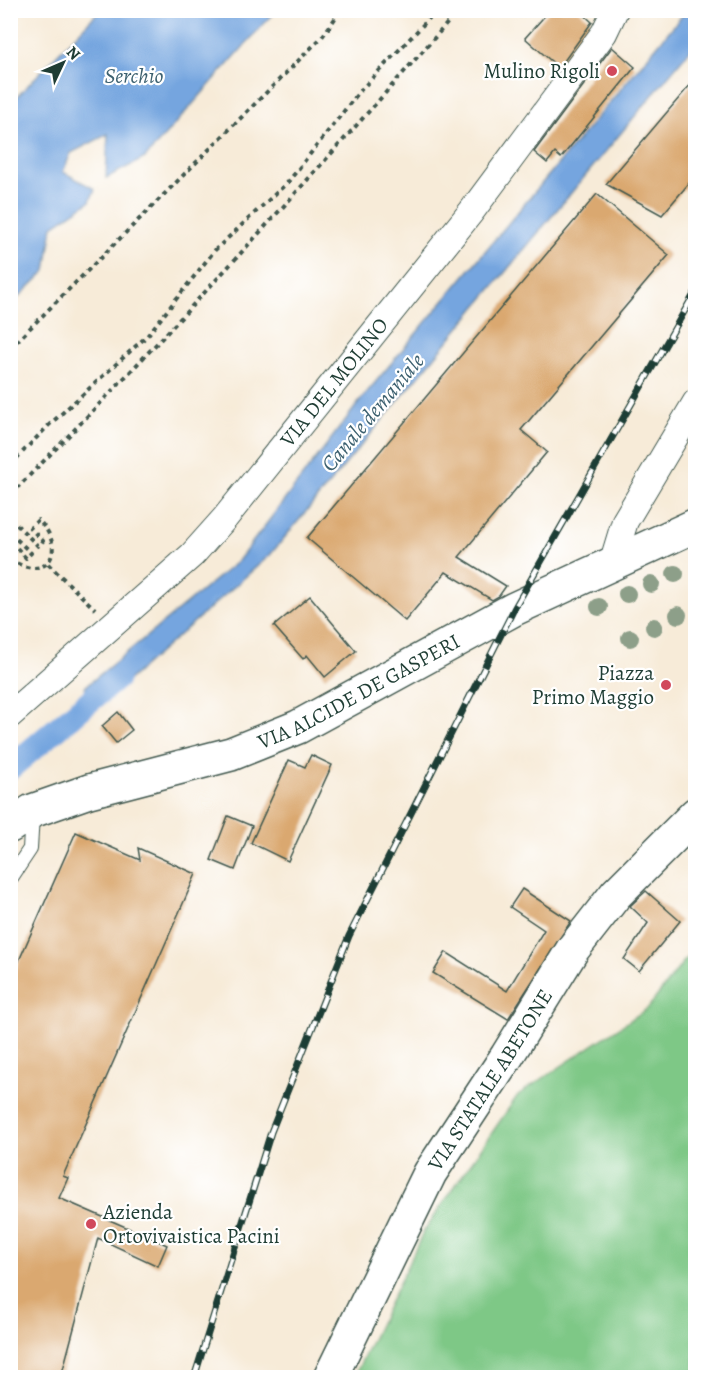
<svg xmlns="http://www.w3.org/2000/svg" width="706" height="1388" font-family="Alegreya,serif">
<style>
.green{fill:#7ec886;stroke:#4e825d;stroke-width:1.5}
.water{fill:#75a5df;stroke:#4a718a;stroke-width:1.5}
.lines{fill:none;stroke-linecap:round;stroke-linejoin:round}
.canal{stroke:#75a5df;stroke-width:24}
.building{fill:#daa870}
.lane-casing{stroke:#3f574d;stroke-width:16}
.street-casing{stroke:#3f574d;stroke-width:28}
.secondary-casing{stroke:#3f574d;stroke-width:36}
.path{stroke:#3f574d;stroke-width:4;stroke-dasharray:4.5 4.5;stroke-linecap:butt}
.lane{stroke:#fff;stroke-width:14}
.street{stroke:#fff;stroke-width:26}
.secondary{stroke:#fff;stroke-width:33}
.rail-casing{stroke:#1f3d34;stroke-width:7}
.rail{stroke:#fff;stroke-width:4.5;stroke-dasharray:14;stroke-linecap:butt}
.tree{fill:#8d9f89}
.poi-dot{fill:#d1495b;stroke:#fff;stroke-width:2}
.labels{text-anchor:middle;stroke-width:4.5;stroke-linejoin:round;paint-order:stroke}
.poi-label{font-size:21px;fill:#1f3d34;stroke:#fff;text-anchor:end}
.street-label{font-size:21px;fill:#1f3d34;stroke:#fff}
.water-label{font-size:22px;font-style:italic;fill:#3d6170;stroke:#fff}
</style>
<rect width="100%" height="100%" fill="#fff"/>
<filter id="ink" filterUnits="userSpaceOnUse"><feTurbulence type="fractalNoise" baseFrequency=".0167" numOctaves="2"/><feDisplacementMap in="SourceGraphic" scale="12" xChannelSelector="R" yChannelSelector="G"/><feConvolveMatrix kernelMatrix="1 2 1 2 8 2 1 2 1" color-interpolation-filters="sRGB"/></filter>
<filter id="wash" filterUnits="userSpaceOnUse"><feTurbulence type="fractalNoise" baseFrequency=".008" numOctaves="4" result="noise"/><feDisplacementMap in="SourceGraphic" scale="24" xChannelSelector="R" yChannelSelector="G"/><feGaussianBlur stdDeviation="1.35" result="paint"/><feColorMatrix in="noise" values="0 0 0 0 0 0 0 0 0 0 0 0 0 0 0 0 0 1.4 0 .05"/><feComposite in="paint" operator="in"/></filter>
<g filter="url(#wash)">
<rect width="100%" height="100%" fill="#f7ebd8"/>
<path class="green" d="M 695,947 L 695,1377 L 354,1377 L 424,1231 L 518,1095 L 648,1008 Z"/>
<path class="water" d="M 99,11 L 275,11 L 145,158 L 106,178 L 108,134 L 71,153 L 63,172 L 95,189 L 90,201 L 53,226 L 46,271 L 11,304 L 11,103 Z
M 686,11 L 695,11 L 695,44 L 270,555 L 99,706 L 85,687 L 238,561 L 363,397 Z"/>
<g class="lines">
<path class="canal" d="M 10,768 L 117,678"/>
</g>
<g id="blocks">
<path class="building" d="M 550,10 L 579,10 L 592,22 L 559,68 L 525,38 Z
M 612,47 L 635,67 L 561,158 L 555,153 L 547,163 L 534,152 Z
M 696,78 L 696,175 L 662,215 L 606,184 Z
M 597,194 L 669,255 L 521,430 L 547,452 L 459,557 L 506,586 L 499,596 L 492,600 L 446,572 L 405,621 L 307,538 Z
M 310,596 L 356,651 L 325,677 L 307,655 L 303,659 L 274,626 Z
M 118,712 L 132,730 L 116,743 L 102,726 Z
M 311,755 L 332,765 L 288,861 L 251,843 L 289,760 L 305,767 Z
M 228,816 L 252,826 L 235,870 L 211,860 Z
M 76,832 L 140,860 L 138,848 L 196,874 L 63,1176 L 68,1178 L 59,1198 L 167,1245 L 158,1266 L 98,1238 L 61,1377 L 10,1377 L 10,981 Z
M 522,889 L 571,921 L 508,1019 L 433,973 L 446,952 L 507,991 L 544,930 L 510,907 Z
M 646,891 L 680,921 L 639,971 L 624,959 L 648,923 L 630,906 Z"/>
</g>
</g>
<g filter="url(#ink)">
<use href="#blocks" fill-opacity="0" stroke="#3f574d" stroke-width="1.5"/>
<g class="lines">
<defs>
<path id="lane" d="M 10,879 L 30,849 L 32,815"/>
<g id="street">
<path d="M 612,564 L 625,521 L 696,402"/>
<path id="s1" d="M 10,715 L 192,555 L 225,518 L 471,212 L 604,33 L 615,10"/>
</g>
<g id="secondary">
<path id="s2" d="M 10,826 L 32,811 L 89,791 L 231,754 L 298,727 L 514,609 L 696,525"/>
<path id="s3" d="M 330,1378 L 430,1173 L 507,1056 L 573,949 L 616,894 L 696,814"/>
</g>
</defs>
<use href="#lane" class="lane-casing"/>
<use href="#street" class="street-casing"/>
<use href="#secondary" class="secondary-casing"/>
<path class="path" d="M 10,348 L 322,37 L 341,10
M 10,465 L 49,425 L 147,336 L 215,250 L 288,182 L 359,92 L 437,10
M 10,495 C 166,339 313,175 459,10
M 10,518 L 38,546 L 43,541 L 30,528 L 38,520 C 69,549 47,585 10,559
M 10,533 L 31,553 L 26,558 L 14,545 L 10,548
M 48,564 L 95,609"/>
<use href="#lane" class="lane"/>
<use href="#street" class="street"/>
<use href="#secondary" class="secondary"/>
<defs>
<path id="rail" d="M 194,1378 L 271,1132 L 349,936 L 514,609 L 696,291"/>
</defs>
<use href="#rail" class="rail-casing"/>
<use href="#rail" class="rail"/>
</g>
<g class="tree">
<circle cx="675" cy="574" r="9"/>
<circle cx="651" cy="584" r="9"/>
<circle cx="627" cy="594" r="9"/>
<circle cx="599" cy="607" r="9"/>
<circle cx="678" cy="615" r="9"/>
<circle cx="654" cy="627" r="9"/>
<circle cx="630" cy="638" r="9"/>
</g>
</g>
<g class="poi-dot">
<circle cx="612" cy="71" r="6"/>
<circle cx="666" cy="685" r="6"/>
<circle cx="91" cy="1224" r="6"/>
</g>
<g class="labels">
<g class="poi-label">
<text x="600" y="78">Mulino Rigoli</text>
<text x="654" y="680">Piazza<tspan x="654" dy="24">Primo Maggio</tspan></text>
<text x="103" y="1219" text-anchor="start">Azienda<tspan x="103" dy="24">Ortovivaistica Pacini</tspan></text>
</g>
<g class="street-label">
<text dy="7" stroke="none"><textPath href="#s1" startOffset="466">VIA DEL MOLINO</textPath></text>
<text dy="7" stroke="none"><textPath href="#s2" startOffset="376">VIA ALCIDE DE GASPERI</textPath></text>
<text dy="7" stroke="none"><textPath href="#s3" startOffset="339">VIA STATALE ABETONE</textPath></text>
</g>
<g class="water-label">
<text x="134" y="83">Serchio</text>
<text transform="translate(372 412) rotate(-50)" y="8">Canale demaniale</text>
</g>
</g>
<rect width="706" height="1388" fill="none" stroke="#fff" stroke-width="36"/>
<g transform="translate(63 63) rotate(46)" stroke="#ffffff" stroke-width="4.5" paint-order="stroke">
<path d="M0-4.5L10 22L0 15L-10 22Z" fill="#1f3d34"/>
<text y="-9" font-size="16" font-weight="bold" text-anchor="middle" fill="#1f3d34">N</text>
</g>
</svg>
